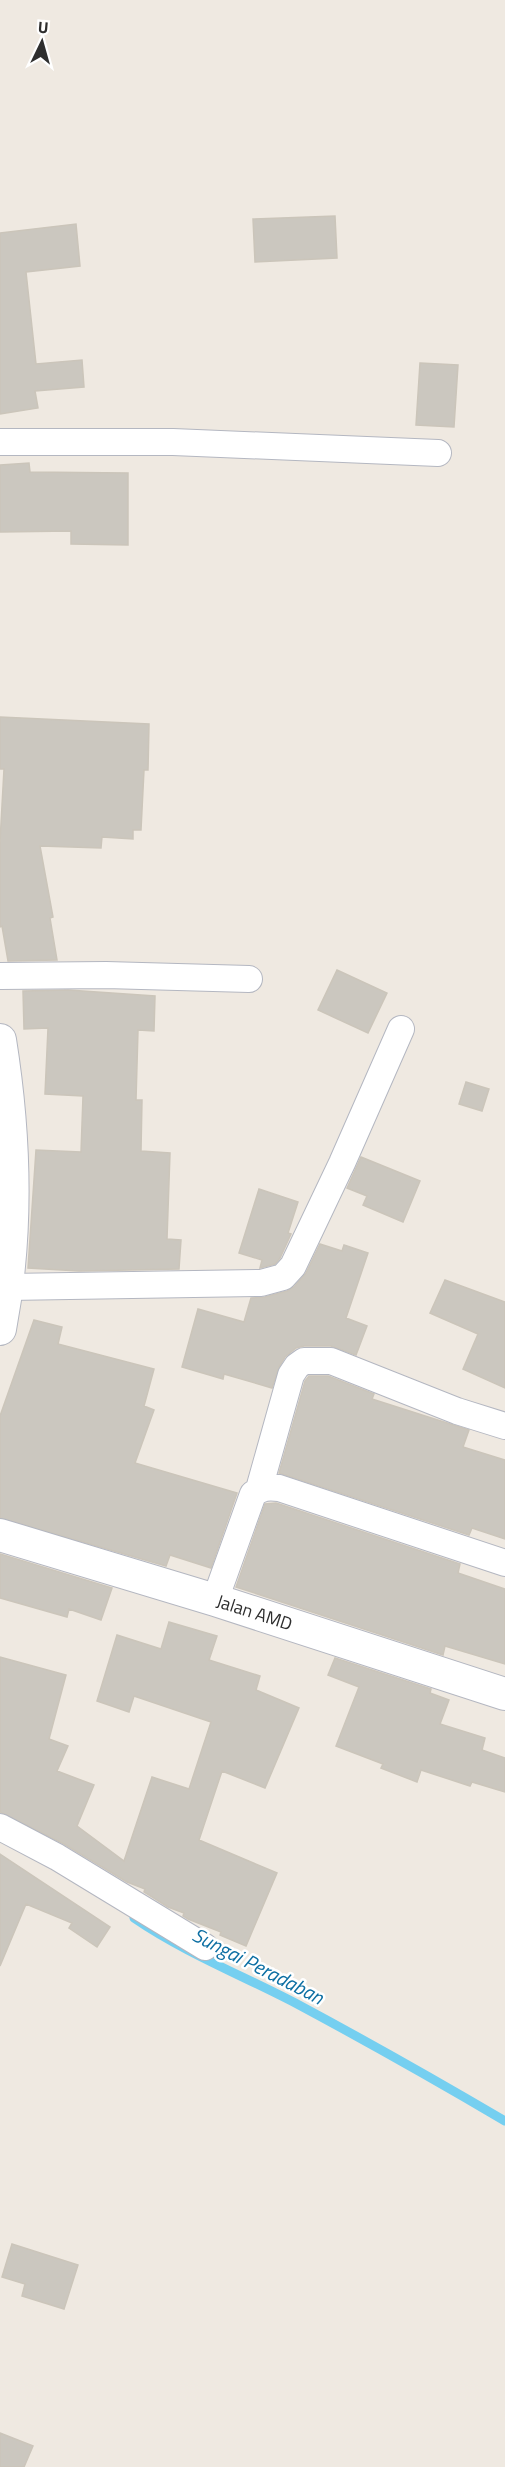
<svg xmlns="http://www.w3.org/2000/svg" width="505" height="2467" font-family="'Titillium Web',sans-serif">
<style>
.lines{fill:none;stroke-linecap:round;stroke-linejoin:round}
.stream{stroke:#75cff0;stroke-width:9}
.building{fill:#cbc7bf;stroke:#cbc5ba;stroke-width:1.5}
.minor-casing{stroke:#b4b7c1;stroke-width:28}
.tertiary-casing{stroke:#b4b7c1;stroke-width:34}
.minor{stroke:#fff;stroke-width:26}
.tertiary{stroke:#fff;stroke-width:32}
.labels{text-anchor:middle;stroke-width:5;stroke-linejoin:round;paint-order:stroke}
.street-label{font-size:18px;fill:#2e2e2e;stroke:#fff}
.water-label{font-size:20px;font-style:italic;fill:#0d6fa3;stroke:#fff}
</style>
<rect width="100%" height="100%" fill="#efe9e1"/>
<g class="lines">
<path class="stream" d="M 134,1918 C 185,1953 244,1976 299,2005 C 368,2042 437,2081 505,2121"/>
</g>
<path class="building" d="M 335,216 L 337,258 L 255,262 L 253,219 Z
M 76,224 L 80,266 L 26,272 L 36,364 L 82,360 L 84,387 L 35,391 L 38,408 L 0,414 L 0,233 Z
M 420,363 L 458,365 L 454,427 L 416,425 Z
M 29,463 L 30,472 L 128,473 L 128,545 L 71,544 L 71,531 L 0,532 L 0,465 Z
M 0,717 L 149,724 L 148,770 L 144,770 L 141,830 L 133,830 L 133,839 L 102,837 L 101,848 L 40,846 L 53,917 L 50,918 L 57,960 L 8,961 L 2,926 L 0,927 L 0,842 L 4,769 L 0,769 Z
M 337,970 L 387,993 L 368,1033 L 318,1010 Z
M 68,990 L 155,996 L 154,1031 L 138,1030 L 136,1100 L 142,1100 L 141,1151 L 170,1153 L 167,1239 L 181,1240 L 179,1269 L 79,1271 L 28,1268 L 36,1150 L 81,1152 L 83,1096 L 45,1094 L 48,1028 L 24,1029 L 23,991 Z
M 466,1082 L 489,1089 L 482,1111 L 459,1104 Z
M 361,1157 L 420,1181 L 403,1222 L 363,1205 L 367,1196 L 347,1188 Z
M 259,1189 L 298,1202 L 288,1233 L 291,1234 L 280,1258 L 275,1264 L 260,1268 L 262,1260 L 239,1253 Z
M 320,1244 L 342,1251 L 344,1245 L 368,1253 L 346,1318 L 367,1326 L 356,1355 L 331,1346 L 304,1346 L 296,1348 L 285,1357 L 279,1367 L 272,1388 L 224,1374 L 223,1379 L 182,1367 L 198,1309 L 244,1322 L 251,1298 L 265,1297 L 287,1291 L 294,1287 L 306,1273 Z
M 445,1280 L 505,1302 L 505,1388 L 463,1369 L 478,1334 L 430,1313 Z
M 34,1320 L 62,1327 L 58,1344 L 154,1369 L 144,1406 L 154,1410 L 135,1463 L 237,1493 L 211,1568 L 170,1555 L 166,1566 L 0,1518 L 0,1416 Z
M 328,1376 L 374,1394 L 372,1399 L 469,1430 L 463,1447 L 505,1460 L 505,1539 L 472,1528 L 469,1535 L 279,1473 L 305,1381 L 309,1376 Z
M 276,1503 L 460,1564 L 458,1573 L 505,1589 L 505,1664 L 445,1646 L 443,1655 L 236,1587 L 265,1504 Z
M 0,1554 L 112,1588 L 101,1620 L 69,1609 L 67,1617 L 0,1598 Z
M 169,1622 L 217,1636 L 209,1660 L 260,1676 L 256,1690 L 299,1708 L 265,1788 L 222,1771 L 199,1840 L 277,1873 L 246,1946 L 220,1935 L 221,1932 L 188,1919 L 183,1916 L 184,1913 L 168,1907 L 144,1892 L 145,1889 L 127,1882 L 64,1844 L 0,1812 L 0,1657 L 66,1675 L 49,1739 L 68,1746 L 57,1771 L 94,1785 L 77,1826 L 124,1861 L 152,1777 L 189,1789 L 211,1722 L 134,1696 L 129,1712 L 97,1701 L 117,1635 L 161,1649 Z
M 335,1658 L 431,1689 L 430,1693 L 449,1700 L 440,1724 L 485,1738 L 482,1750 L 505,1758 L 505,1792 L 472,1782 L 470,1786 L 421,1770 L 417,1782 L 381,1768 L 383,1764 L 336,1746 L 359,1687 L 328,1675 Z
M 0,1854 L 110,1927 L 97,1947 L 69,1928 L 72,1923 L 26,1904 L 0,1966 Z
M 12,2244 L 78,2265 L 64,2309 L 22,2296 L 25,2284 L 2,2277 Z
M 0,2433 L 33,2446 L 24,2467 L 0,2467 Z"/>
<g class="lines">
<defs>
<path id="minor" d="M 0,442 L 173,442 L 438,453
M 0,976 L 106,975 L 249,979
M 8,1287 L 261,1283 L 283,1277 L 293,1266 L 342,1163 L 401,1029
M 259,1489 L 291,1375 L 297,1366 L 304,1361 L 331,1361 L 457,1411 L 505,1426
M 215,1600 L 253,1494 C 262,1487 268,1487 279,1488 L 505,1563
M 0,1827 L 57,1857 L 205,1947"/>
<g id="tertiary">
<path d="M 0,1040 C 15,1134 18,1235 0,1329"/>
<path id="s1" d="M 0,1535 L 215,1600 L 505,1694"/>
</g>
</defs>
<use href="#minor" class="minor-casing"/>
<use href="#tertiary" class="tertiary-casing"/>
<use href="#minor" class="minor"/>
<use href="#tertiary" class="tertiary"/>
</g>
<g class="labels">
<g class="street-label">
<text dy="6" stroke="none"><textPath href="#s1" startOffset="266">Jalan AMD</textPath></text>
</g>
<g class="water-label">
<text transform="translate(258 1966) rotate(27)" y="7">Sungai Peradaban</text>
</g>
</g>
<g transform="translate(42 42) rotate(5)" stroke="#ffffff" stroke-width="4.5" paint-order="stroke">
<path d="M0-4.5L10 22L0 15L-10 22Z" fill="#2e2e2e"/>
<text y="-9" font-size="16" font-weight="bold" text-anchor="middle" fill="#2e2e2e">U</text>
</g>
</svg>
